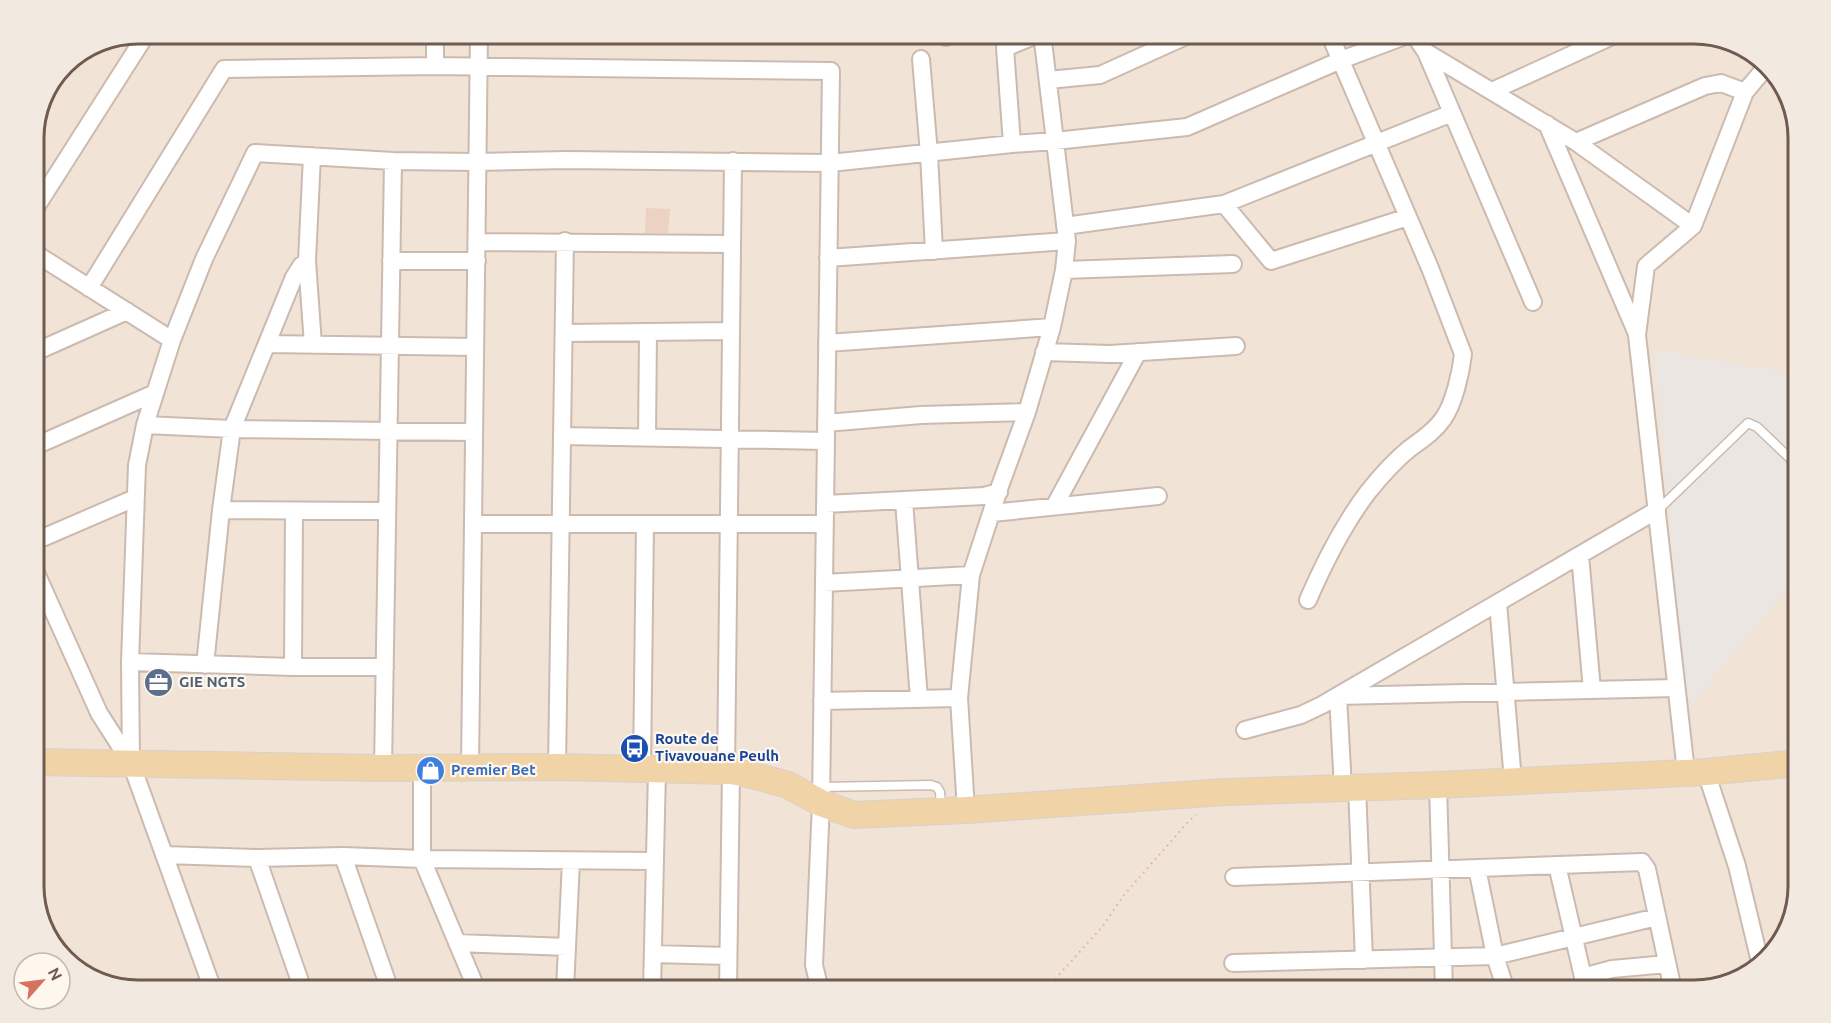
<svg xmlns="http://www.w3.org/2000/svg" width="1831" height="1023" font-family="Ubuntu,sans-serif">
<style>
.residential{fill:#f1e4d7}
.industrial{fill:#ebe6e1}
.building{fill:#ecd2c3}
.lines{fill:none;stroke-linecap:round;stroke-linejoin:round}
.lane-casing{stroke:#cbbaaf;stroke-width:11}
.street-casing{stroke:#cbbaaf;stroke-width:20}
.primary-casing{stroke:#d7d1ce;stroke-width:28}
.path{stroke:#d1b5a6;stroke-width:2;stroke-dasharray:1.5 4.5;stroke-linecap:butt}
.lane{stroke:#fff;stroke-width:8}
.street{stroke:#fff;stroke-width:16}
.primary{stroke:#f1d3a8;stroke-width:26}
.labels{text-anchor:middle;stroke-width:4.5;stroke-linejoin:round;paint-order:stroke}
.service-label{font-size:15px;font-weight:bold;fill:#4e5e75;stroke:#fdf7ee;text-anchor:start}
.transit-label{font-size:15px;font-weight:bold;fill:#164399;stroke:#fdf7ee;text-anchor:start}
.shop-label{font-size:15px;font-weight:bold;fill:#366cbe;stroke:#fdf7ee;text-anchor:start}
.rim{fill:none;stroke:#715a4f;stroke-width:3}
</style>
<rect width="100%" height="100%" fill="#faf2e8"/>
<path class="residential" d="M 137,33 L 1694,33 L 1746,47 L 1784,85 L 1798,131 L 1798,886 L 1784,938 L 1746,976 L 1694,990 L 137,990 L 85,976 L 47,938 L 33,892 L 33,131 L 64,63 L 98,41 Z"/>
<path class="industrial" d="M 1654,349 L 1798,375 L 1798,575 L 1687,711 Z"/>
<path class="building" d="M 646,208 L 670,209 L 668,233 L 645,233 Z"/>
<g class="lines">
<defs>
<path id="lane" d="M 1658,510 L 1748,423 L 1757,427 L 1798,466
M 821,787 L 931,785 L 937,787 L 940,792 L 941,808"/>
<path id="street" d="M 435,33 L 435,66
M 1413,33 L 1426,52 L 1576,142 L 1693,226
M 946,37 L 947,33
M 1426,52 L 1533,302
M 921,59 L 929,154 L 934,251
M 1048,80 L 1100,75 L 1193,33
M 1492,91 L 1619,33
M 1547,124 L 1637,334
M 1576,142 L 1705,86 L 1721,83 L 1745,92
M 1012,144 L 1005,48 L 1041,33
M 312,156 L 307,261 L 313,345
M 1224,204 L 1271,261 L 1408,217
M 33,212 L 147,33
M 1065,226 L 1224,204 L 1452,113
M 477,242 L 731,244
M 33,252 L 172,340
M 828,258 L 1067,241
M 391,261 L 477,261
M 1064,270 L 1233,264
M 89,288 L 224,69 L 435,66 L 831,71 L 821,803 L 814,965 L 820,990
M 564,333 L 731,331
M 827,343 L 1052,327
M 268,344 L 475,347
M 1044,352 L 1110,354 L 1236,346
M 33,353 L 127,311
M 826,423 L 921,415 L 1027,412
M 145,425 L 232,429 L 474,432
M 562,436 L 826,441
M 647,437 L 648,333
M 33,447 L 155,393
M 904,501 L 919,699
M 825,504 L 984,496 L 999,492
M 1055,505 L 1138,352
M 221,510 L 386,511
M 992,513 L 1158,496
M 473,524 L 825,524
M 33,542 L 135,498
M 1580,555 L 1592,690
M 33,566 L 99,713 L 131,763 L 213,990
M 824,583 L 971,575
M 1308,600 C 1324,563 1343,525 1368,492 C 1380,477 1393,462 1409,449 C 1421,440 1434,432 1443,419 C 1454,404 1461,372 1463,354 L 1430,268 L 1329,33
M 1498,603 L 1513,781
M 130,662 L 293,667 L 385,667
M 205,665 L 221,510 L 232,429 L 294,277 L 301,266 L 307,261
M 293,667 L 294,511
M 1338,696 L 1343,788
M 1339,696 L 1676,688
M 822,701 L 959,698
M 1245,730 L 1301,715 L 1322,705 L 1657,510
M 131,763 L 130,662 L 137,465 L 145,425 L 172,340 L 204,259 L 255,153 L 393,161 L 478,162 L 566,160 L 830,163 L 1012,144 L 1055,141 L 1187,127 L 1341,60 L 1413,33
M 470,767 L 479,33
M 557,767 L 565,241
M 383,768 L 393,161
M 422,768 L 422,859 L 477,990
M 642,769 L 645,524
M 726,771 L 733,161
M 1686,772 L 1637,335 L 1646,266 L 1693,226 L 1745,92 L 1766,67
M 1706,772 L 1737,866 L 1760,962
M 1438,785 L 1444,990
M 1357,787 L 1364,960
M 966,810 L 959,698 L 971,575 L 1000,486 L 1027,412 L 1052,327 L 1064,270 L 1067,241 L 1042,33
M 164,855 L 257,858 L 343,856 L 422,859 L 655,861
M 343,856 L 390,990
M 257,858 L 303,990
M 1557,865 L 1586,990
M 1477,868 L 1495,956 L 1506,990
M 1234,877 L 1642,862 L 1647,869 L 1673,990
M 457,943 L 567,947
M 653,954 L 728,956
M 1233,963 L 1495,956 L 1657,917
M 1583,977 L 1612,969 L 1667,964
M 565,990 L 571,861
M 652,990 L 657,770
M 728,990 L 731,771"/>
<path id="primary" d="M 33,762 L 383,768 L 557,767 L 731,771 L 752,775 L 788,785 L 821,803 L 854,815 L 966,810 L 1225,792 L 1438,785 L 1706,772 L 1798,763"/>
</defs>
<use href="#lane" class="lane-casing"/>
<use href="#street" class="street-casing"/>
<use href="#primary" class="primary-casing"/>
<path class="path" d="M 1050,990 L 1057,977 L 1103,926 L 1124,895 L 1188,822 L 1196,815"/>
<use href="#lane" class="lane"/>
<use href="#street" class="street"/>
<use href="#primary" class="primary"/>
</g>
<defs>
<symbol id="office-disc" viewBox="-11 -11 22 22"><circle r="9.5" fill="#5c6f8a" stroke="#fdf7ee"/><path d="M-6-3h4V-5.5h4V-3h4V5H-6ZM-1-4.5V-3h2v-1.5ZM-6 0V1H6V0Z" fill="#fff"/></symbol>
<symbol id="bus-disc" viewBox="-11 -11 22 22"><circle r="9.5" fill="#1a4fb4" stroke="#fdf7ee"/><path d="M-5-6H5V4H4V6H2V4H-2V6H-4V4H-5ZM-3.5-4V0h7V-4ZM-3.5 1.2v1.5H-2V1.2ZM2 1.2v1.5H3.5V1.2Z" fill="#fff"/></symbol>
<symbol id="shop-disc" viewBox="-11 -11 22 22"><circle r="9.5" fill="#3f7fe0" stroke="#fdf7ee"/><path d="M-5-2.5h2.3a2.7 3.5 0 0 1 5.4 0H5L5.5 6h-11ZM-1.5-2.5h3a1.5 2.3 0 0 0-3 0Z" fill="#fff"/></symbol>
</defs>
<g fill-rule="evenodd">
<use href="#office-disc" x="142" y="666" width="33" height="33"/>
<use href="#bus-disc" x="618" y="732" width="33" height="33"/>
<use href="#shop-disc" x="414" y="754" width="33" height="33"/>
</g>
<g class="labels">
<g class="service-label">
<text x="179" y="687">GIE NGTS</text>
</g>
<g class="transit-label">
<text x="655" y="744">Route de<tspan x="655" dy="17">Tivavouane Peulh</tspan></text>
</g>
<g class="shop-label">
<text x="451" y="775">Premier Bet</text>
</g>
</g>
<path d="M0 0H1831V1023H0ZM138 44H1694A94 94 0 0 1 1788 138V886A94 94 0 0 1 1694 980H138A94 94 0 0 1 44 886V138A94 94 0 0 1 138 44Z" fill="#f2eae1" fill-rule="evenodd"/>
<path class="rim" d="M138 44H1694A94 94 0 0 1 1788 138V886A94 94 0 0 1 1694 980H138A94 94 0 0 1 44 886V138A94 94 0 0 1 138 44Z"/>
<g transform="translate(42 981) rotate(62)"><circle r="28" fill="#fdf7ee" stroke="#c5b8ae" stroke-width="1.5"/>
<path d="M0-4.5L10 22L0 15L-10 22Z" fill="#d6735c"/>
<text y="-9" font-size="16" font-weight="bold" text-anchor="middle" fill="#715a4f">N</text>
</g>
</svg>
